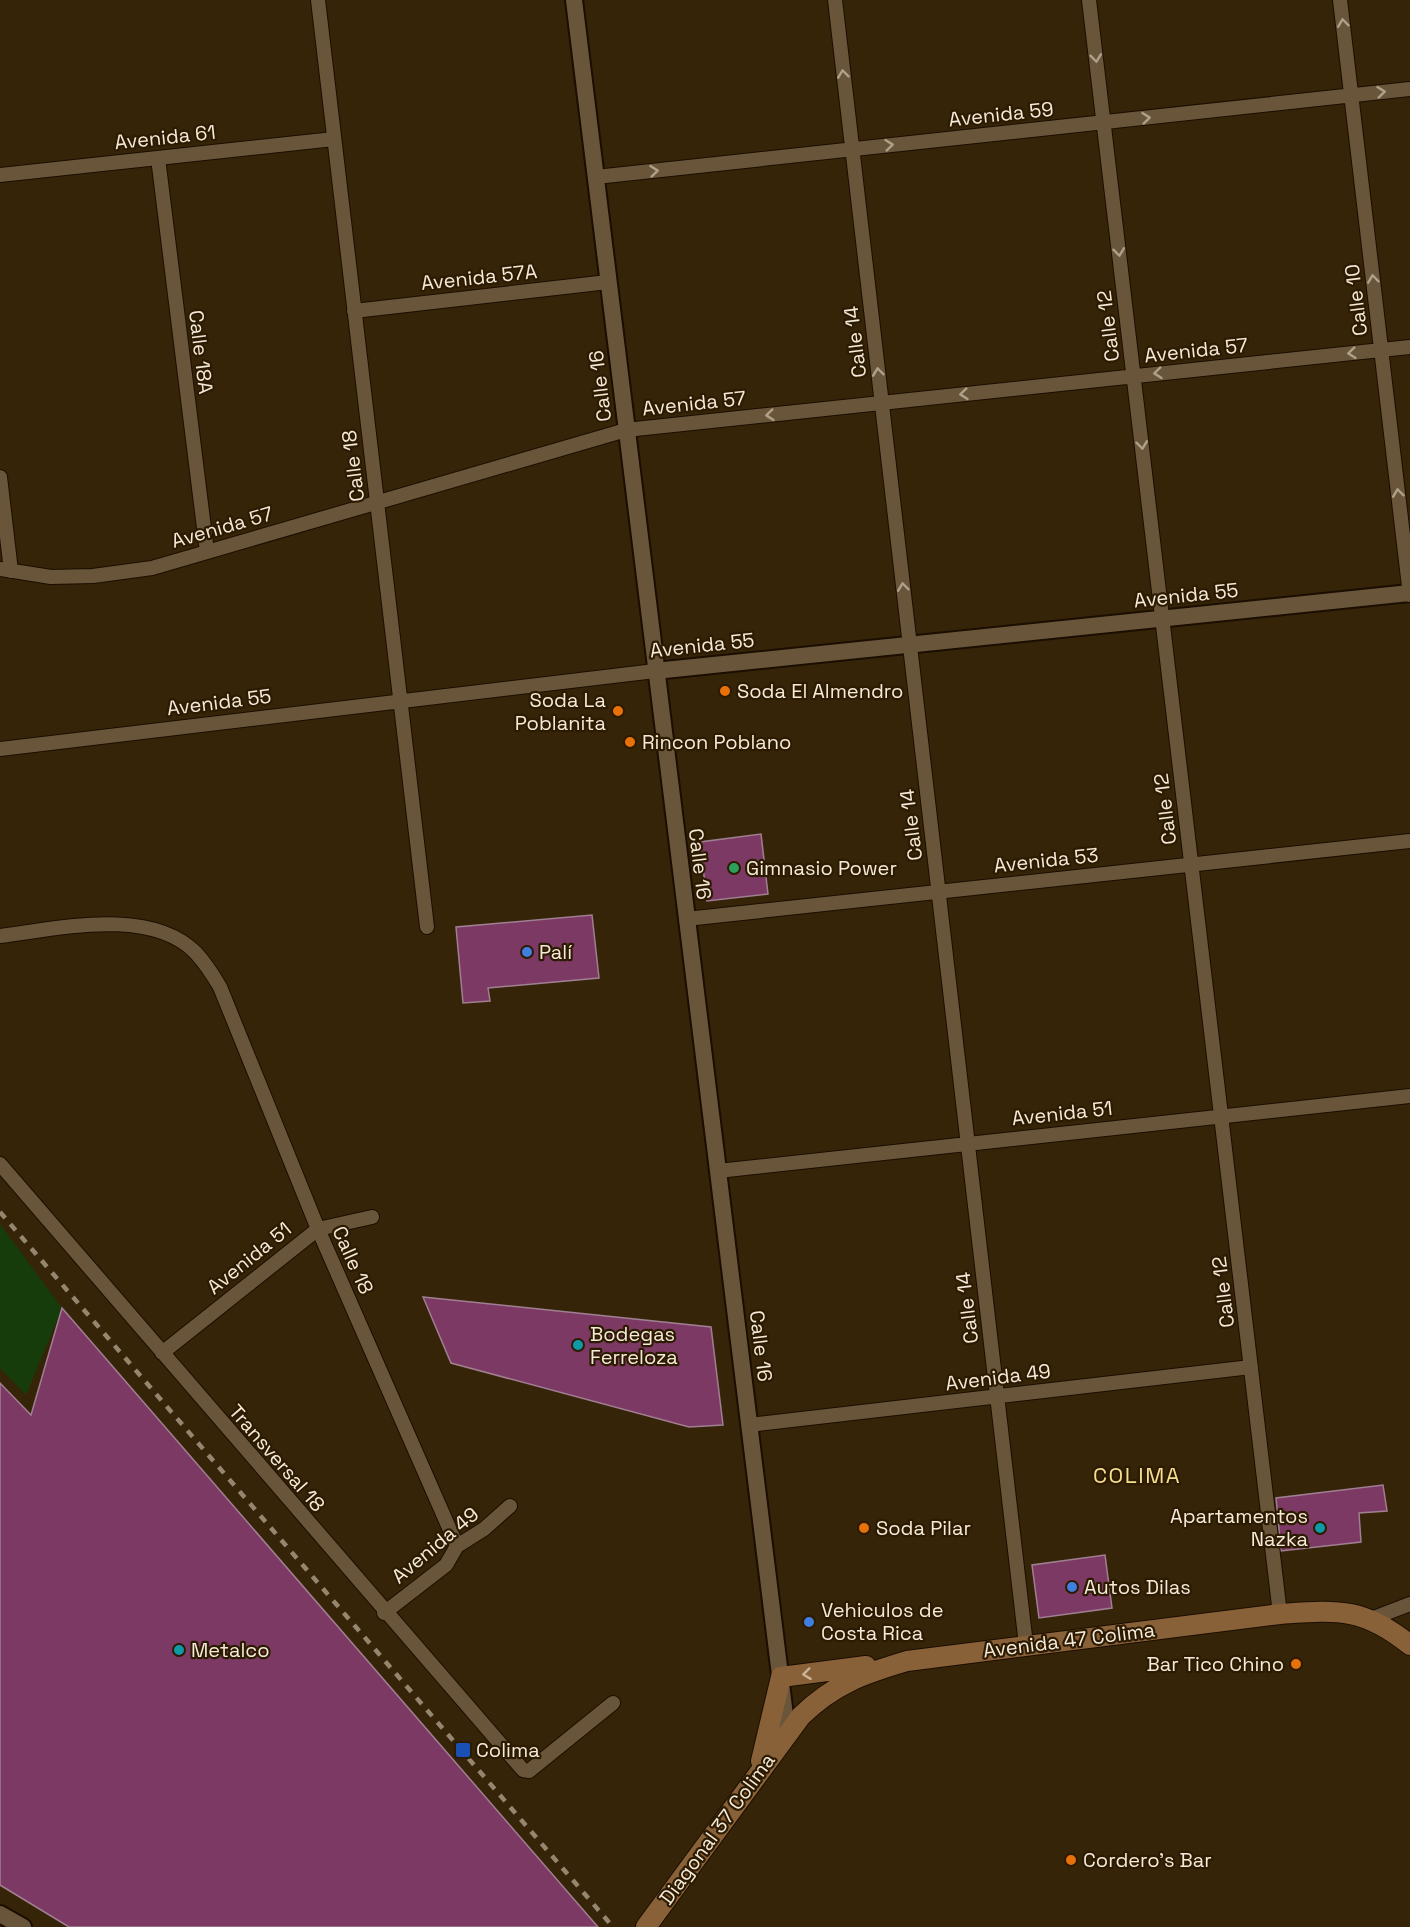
<svg xmlns="http://www.w3.org/2000/svg" width="1410" height="1927" font-family="'Space Grotesk',sans-serif">
<style>
.green{fill:#163c0c}
.building{fill:#7c3964;stroke:#a07f92;stroke-width:1.5}
.lines{fill:none;stroke-linecap:round;stroke-linejoin:round}
.minor-casing{stroke:#1b0e00;stroke-width:16}
.tertiary-casing{stroke:#1b0e00;stroke-width:20}
.secondary-casing{stroke:#1b0e00;stroke-width:22}
.minor{stroke:#69563a;stroke-width:14}
.tertiary{stroke:#69563a;stroke-width:16}
.secondary{stroke:#896139;stroke-width:20}
.rail{stroke:#958670;stroke-width:4.5;stroke-dasharray:8 8;stroke-linecap:butt}
.oneway{stroke:#afa08a}
.oneway2{stroke:#cab399}
.food-dot{fill:#e8710a;stroke:#2c1b01;stroke-width:2}
.leisure-dot{fill:#2e9e5b;stroke:#2c1b01;stroke-width:2}
.shop-dot{fill:#3f7fe0;stroke:#2c1b01;stroke-width:2}
.culture-dot{fill:#0f9aa8;stroke:#2c1b01;stroke-width:2}
.transit-dot{fill:#1a4fb4;stroke:#2c1b01;stroke-width:2}
.labels{text-anchor:middle;stroke-width:4.5;stroke-linejoin:round;paint-order:stroke}
.street-label{font-size:20px;fill:#f5e9d9;stroke:#2c1b01}
.poi-label{font-size:20px;fill:#f5e9d9;stroke:#2c1b01;text-anchor:start}
.quarter-label{font-size:22px;letter-spacing:1.5px;fill:#f4df91;stroke:#2c1b01}
</style>
<rect width="100%" height="100%" fill="#362408"/>
<path class="green" d="M 0,1224 L 62,1308 L 26,1395 L 0,1368 Z"/>
<path class="building" d="M 761,834 L 768,894 L 707,901 L 700,842 Z
M 592,915 L 599,978 L 488,988 L 490,1001 L 463,1003 L 456,927 Z
M 423,1297 L 711,1327 L 723,1425 L 689,1427 L 451,1363 Z
M 62,1308 L 598,1927 L 69,1927 L 0,1885 L 0,1383 L 31,1415 Z
M 1383,1485 L 1387,1511 L 1359,1513 L 1361,1542 L 1281,1551 L 1276,1498 Z
M 1105,1555 L 1112,1608 L 1039,1618 L 1032,1565 Z"/>
<g class="lines">
<defs>
<path id="minor" d="M 318,0 L 427,927
M 835,0 L 1026,1645
M 1089,0 L 1280,1614
M 1340,0 L 1410,595
M 158,158 L 207,552
M 0,175 L 334,139
M 596,177 L 1410,89
M 354,311 L 608,282
M 0,477 L 11,571
M 0,569 L 51,577 L 93,576 L 152,568 L 626,430 L 1410,347
M 0,749 L 655,671
M 686,919 L 1410,841
M 0,936 C 57,929 150,906 196,953 C 205,963 213,975 220,987 L 318,1229 L 457,1546
M 0,1164 L 523,1770 L 529,1771 L 613,1703
M 718,1171 L 1410,1096
M 162,1353 L 318,1229 L 372,1217
M 749,1425 L 1251,1367
M 384,1613 L 446,1565 L 457,1546 L 484,1529 L 510,1506
M 1371,1619 L 1410,1604"/>
<path id="tertiary" d="M 574,0 L 787,1732
M 655,671 L 1410,593
M 0,1914 L 23,1927"/>
<path id="secondary" d="M 761,1761 L 781,1677 L 866,1666
M 646,1927 L 801,1716 C 834,1684 863,1674 907,1661 L 1280,1614 C 1338,1610 1363,1607 1410,1645"/>
</defs>
<use href="#minor" class="minor-casing"/>
<use href="#tertiary" class="tertiary-casing"/>
<use href="#secondary" class="secondary-casing"/>
<use href="#minor" class="minor"/>
<use href="#tertiary" class="tertiary"/>
<use href="#secondary" class="secondary"/>
<path class="rail" d="M 0,1212 L 613,1927"/>
</g>
<defs><path id="oneway-chevron" d="M-2-3.5L2.5 0L-2 3.5" fill="none" stroke-width="1.6" stroke-linecap="round" stroke-linejoin="round" transform="scale(1.5)"/></defs>
<g class="oneway">
<use href="#oneway-chevron" transform="translate(1343 23) rotate(-97)"/>
<use href="#oneway-chevron" transform="translate(1096 58) rotate(83)"/>
<use href="#oneway-chevron" transform="translate(843 74) rotate(-97)"/>
<use href="#oneway-chevron" transform="translate(1381 92) rotate(-6)"/>
<use href="#oneway-chevron" transform="translate(1146 118) rotate(-6)"/>
<use href="#oneway-chevron" transform="translate(889 145) rotate(-6)"/>
<use href="#oneway-chevron" transform="translate(654 171) rotate(-6)"/>
<use href="#oneway-chevron" transform="translate(1119 252) rotate(83)"/>
<use href="#oneway-chevron" transform="translate(1373 279) rotate(-97)"/>
<use href="#oneway-chevron" transform="translate(1352 353) rotate(174)"/>
<use href="#oneway-chevron" transform="translate(878 372) rotate(-97)"/>
<use href="#oneway-chevron" transform="translate(1158 373) rotate(174)"/>
<use href="#oneway-chevron" transform="translate(964 394) rotate(174)"/>
<use href="#oneway-chevron" transform="translate(770 415) rotate(174)"/>
<use href="#oneway-chevron" transform="translate(1142 445) rotate(83)"/>
<use href="#oneway-chevron" transform="translate(1398 493) rotate(-97)"/>
<use href="#oneway-chevron" transform="translate(903 587) rotate(-97)"/>
</g>
<use class="oneway2" href="#oneway-chevron" transform="translate(807 1674) rotate(173)"/>
<g class="food-dot">
<circle cx="725" cy="691" r="6"/>
<circle cx="618" cy="711" r="6"/>
<circle cx="630" cy="742" r="6"/>
<circle cx="864" cy="1528" r="6"/>
<circle cx="1296" cy="1664" r="6"/>
<circle cx="1071" cy="1860" r="6"/>
</g>
<circle class="leisure-dot" cx="734" cy="868" r="6"/>
<g class="shop-dot">
<circle cx="527" cy="952" r="6"/>
<circle cx="1072" cy="1587" r="6"/>
<circle cx="809" cy="1622" r="6"/>
</g>
<g class="culture-dot">
<circle cx="578" cy="1345" r="6"/>
<circle cx="1320" cy="1528" r="6"/>
<circle cx="179" cy="1650" r="6"/>
</g>
<rect class="transit-dot" x="455" y="1742" width="16" height="16" rx="3"/>
<g class="labels">
<g class="street-label">
<text transform="translate(1001 114) rotate(-6)" y="7">Avenida 59</text>
<text transform="translate(165 137) rotate(-6)" y="7">Avenida 61</text>
<text transform="translate(479 277) rotate(-6)" y="7">Avenida 57A</text>
<text transform="translate(1356 300) rotate(-97)" y="7">Calle 10</text>
<text transform="translate(1108 326) rotate(-97)" y="7">Calle 12</text>
<text transform="translate(855 342) rotate(-97)" y="7">Calle 14</text>
<text transform="translate(1196 350) rotate(-6)" y="7">Avenida 57</text>
<text transform="translate(201 352) rotate(83)" y="7">Calle 18A</text>
<text transform="translate(600 386) rotate(-97)" y="7">Calle 16</text>
<text transform="translate(694 403) rotate(-6)" y="7">Avenida 57</text>
<text transform="translate(353 466) rotate(-97)" y="7">Calle 18</text>
<text transform="translate(222 527) rotate(-16)" y="7">Avenida 57</text>
<text transform="translate(1186 595) rotate(-6)" y="7">Avenida 55</text>
<text transform="translate(702 645) rotate(-6)" y="7">Avenida 55</text>
<text transform="translate(219 702) rotate(-7)" y="7">Avenida 55</text>
<text transform="translate(1165 809) rotate(-97)" y="7">Calle 12</text>
<text transform="translate(911 825) rotate(-97)" y="7">Calle 14</text>
<text transform="translate(1046 860) rotate(-6)" y="7">Avenida 53</text>
<text transform="translate(700 864) rotate(83)" y="7">Calle 16</text>
<text transform="translate(1062 1113) rotate(-6)" y="7">Avenida 51</text>
<text transform="translate(249 1258) rotate(-39)" y="7">Avenida 51</text>
<text transform="translate(353 1260) rotate(66)" y="7">Calle 18</text>
<text transform="translate(1223 1292) rotate(-97)" y="7">Calle 12</text>
<text transform="translate(967 1308) rotate(-97)" y="7">Calle 14</text>
<text transform="translate(761 1346) rotate(83)" y="7">Calle 16</text>
<text transform="translate(998 1377) rotate(-7)" y="7">Avenida 49</text>
<text transform="translate(277 1458) rotate(49)" y="7">Transversal 18</text>
<text transform="translate(435 1545) rotate(-40)" y="7">Avenida 49</text>
<text transform="translate(1069 1640) rotate(-7)" y="7">Avenida 47 Colima</text>
<text transform="translate(717 1829) rotate(-54)" y="7">Diagonal 37 Colima</text>
</g>
<g class="poi-label">
<text x="737" y="698">Soda El Almendro</text>
<text x="606" y="707" text-anchor="end">Soda La<tspan x="606" dy="23">Poblanita</tspan></text>
<text x="642" y="749">Rincon Poblano</text>
<text x="746" y="875">Gimnasio Power</text>
<text x="539" y="959">Palí</text>
<text x="590" y="1341">Bodegas<tspan x="590" dy="23">Ferreloza</tspan></text>
<text x="1308" y="1523" text-anchor="end">Apartamentos<tspan x="1308" dy="23">Nazka</tspan></text>
<text x="876" y="1535">Soda Pilar</text>
<text x="1084" y="1594">Autos Dilas</text>
<text x="821" y="1617">Vehiculos de<tspan x="821" dy="23">Costa Rica</tspan></text>
<text x="191" y="1657">Metalco</text>
<text x="1284" y="1671" text-anchor="end">Bar Tico Chino</text>
<text x="476" y="1757">Colima</text>
<text x="1083" y="1867">Cordero's Bar</text>
</g>
<g class="quarter-label">
<text x="1137" y="1483">COLIMA</text>
</g>
</g>
</svg>
